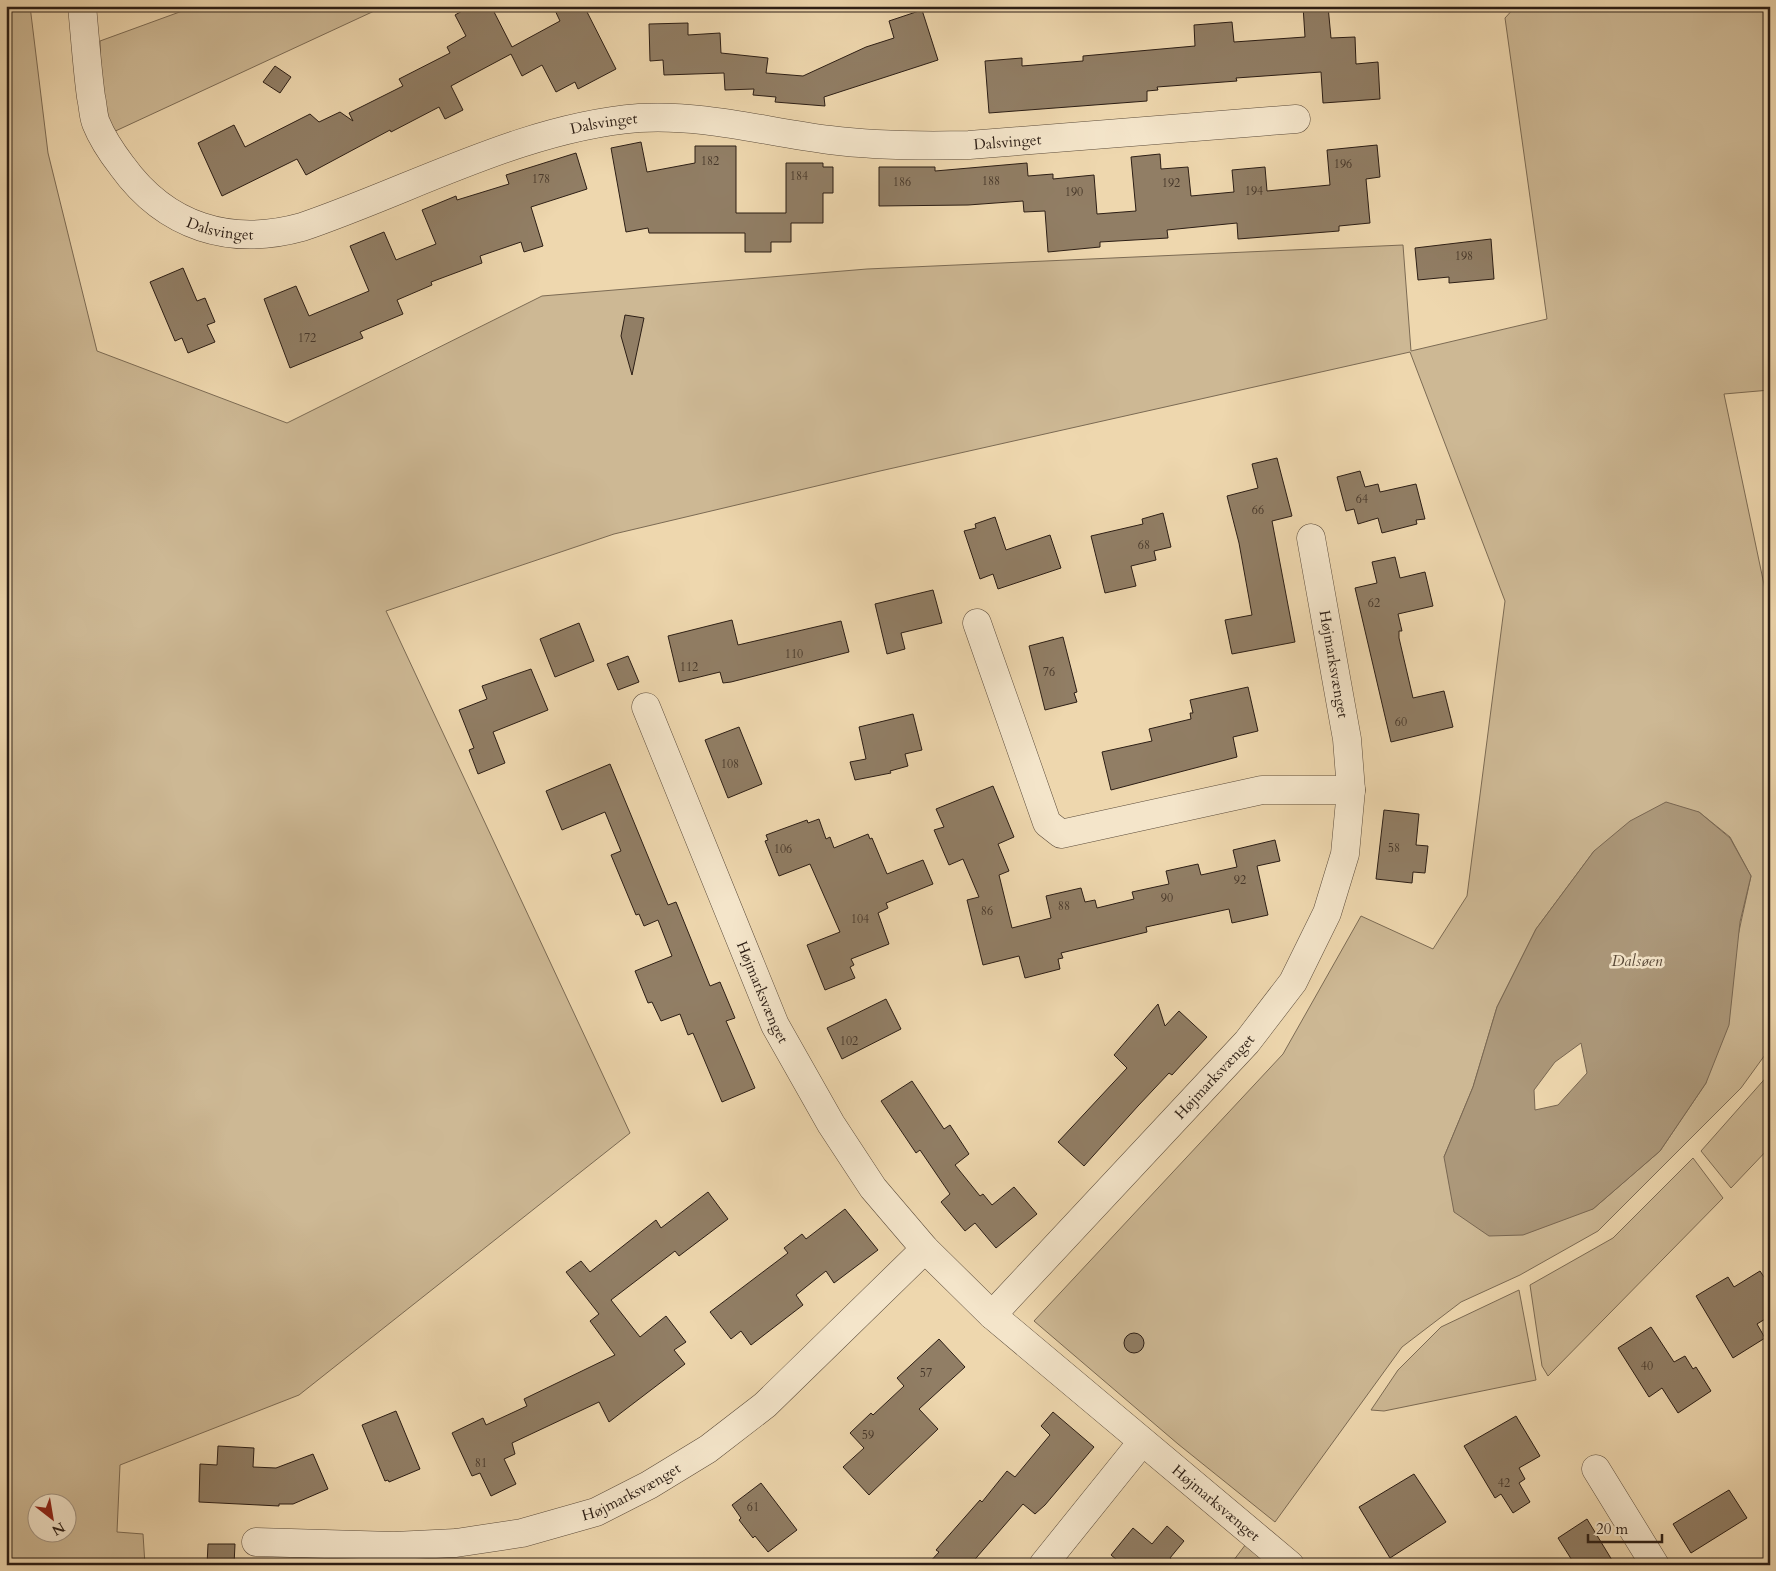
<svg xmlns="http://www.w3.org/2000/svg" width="1776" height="1571" font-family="Cardo,serif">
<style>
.green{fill:#cdb894;stroke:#7c6b54;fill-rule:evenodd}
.water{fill:#ac987a;stroke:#796752;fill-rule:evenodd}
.building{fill:#917e65;stroke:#2c1e15}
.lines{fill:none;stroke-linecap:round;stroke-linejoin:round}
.minor-casing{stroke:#5c4c3b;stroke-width:29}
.minor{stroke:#f4e5ca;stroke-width:28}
.labels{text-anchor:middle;stroke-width:5;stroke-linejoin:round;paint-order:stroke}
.number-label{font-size:12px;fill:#453629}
.street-label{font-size:15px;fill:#2c1e15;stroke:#f4e5ca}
.water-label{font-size:16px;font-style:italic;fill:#594938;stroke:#f4e5ca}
</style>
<rect width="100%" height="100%" fill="#eed7ae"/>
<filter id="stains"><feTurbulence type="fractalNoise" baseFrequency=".004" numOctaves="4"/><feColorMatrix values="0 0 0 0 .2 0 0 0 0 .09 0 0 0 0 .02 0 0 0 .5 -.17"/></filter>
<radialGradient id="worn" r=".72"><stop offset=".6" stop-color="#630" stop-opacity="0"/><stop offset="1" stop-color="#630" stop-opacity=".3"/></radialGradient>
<path class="green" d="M 6,6 L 30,6 L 48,153 L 97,351 L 287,423 L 542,296 L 867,269 L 1403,245 L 1411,351 L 1547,319 L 1505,18 L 1516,6 L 1770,6 L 1770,390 L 1724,394 L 1770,613 L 1770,1048 L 1741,1088 L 1598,1231 L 1520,1275 L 1461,1302 L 1402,1347 L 1275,1522 L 1178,1444 L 1034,1321 L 1283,1054 L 1361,916 L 1433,949 L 1467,896 L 1505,601 L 1410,352 L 880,471 L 614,534 L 386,611 L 630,1133 L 299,1395 L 120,1465 L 117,1532 L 143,1534 L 145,1565 L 6,1565 ZM 1699,812 L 1730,837 L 1751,876 L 1706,1083 L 1660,1151 L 1593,1209 L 1444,1157 L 1473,1087 L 1497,1007 L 1536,929 L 1594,851 ZM 38,1504 L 68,1504 L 68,1534 L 38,1534 Z
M 196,6 L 385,6 L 109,134 L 102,115 L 100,41 Z
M 1770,1073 L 1770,1147 L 1731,1188 L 1701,1151 Z
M 1693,1158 L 1723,1198 L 1548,1376 L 1542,1366 L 1530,1285 L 1613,1238 Z
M 1519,1290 L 1536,1380 L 1384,1411 L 1371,1410 L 1398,1370 L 1441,1327 Z
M 1246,1544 L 1269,1565 L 1230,1565 Z"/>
<path class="water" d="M 1666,802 L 1699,812 L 1730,838 L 1751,876 L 1740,922 L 1729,1025 L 1706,1083 L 1660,1151 L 1593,1209 L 1523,1235 L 1489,1236 L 1454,1212 L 1444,1157 L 1473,1087 L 1497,1007 L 1536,929 L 1594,851 L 1630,821 ZM 1581,1043 L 1587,1073 L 1558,1105 L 1535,1110 L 1534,1090 L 1555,1062 Z"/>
<path class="building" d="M 471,6 L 491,6 L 512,47 L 560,21 L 553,6 L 584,6 L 616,69 L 578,89 L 575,82 L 556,92 L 542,65 L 522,76 L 511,54 L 451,86 L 463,110 L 445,119 L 439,107 L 391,132 L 390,130 L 306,175 L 297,159 L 222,196 L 198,143 L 234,125 L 245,147 L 310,114 L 319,122 L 340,112 L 353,121 L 349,113 L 403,86 L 399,79 L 450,53 L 447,47 L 466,36 L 455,15 Z
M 1303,6 L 1328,6 L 1331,38 L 1355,37 L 1356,64 L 1378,62 L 1380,99 L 1323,103 L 1321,72 L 1236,78 L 1237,81 L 1157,87 L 1158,90 L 1147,91 L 1147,101 L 989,113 L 985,61 L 1022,58 L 1022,66 L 1083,61 L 1083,56 L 1195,46 L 1194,25 L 1232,22 L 1234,42 L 1305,37 Z
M 922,10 L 938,60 L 824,97 L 825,106 L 775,102 L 776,97 L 753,95 L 754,89 L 725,90 L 724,73 L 664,75 L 663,60 L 650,61 L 649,24 L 688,23 L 688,35 L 720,33 L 721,53 L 768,58 L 766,73 L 803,76 L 866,47 L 894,38 L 889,21 Z
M 275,66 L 291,77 L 280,93 L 263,82 Z
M 641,142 L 647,172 L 695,163 L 695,146 L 736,146 L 736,213 L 786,213 L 786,163 L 823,163 L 823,167 L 833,167 L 833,193 L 823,193 L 823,223 L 791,223 L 791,242 L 771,242 L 771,252 L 745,252 L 745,233 L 649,233 L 648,228 L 626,232 L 611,148 Z
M 1377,145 L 1380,177 L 1366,179 L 1370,223 L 1339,226 L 1339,231 L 1238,239 L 1237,223 L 1167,230 L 1168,238 L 1100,242 L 1100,247 L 1048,252 L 1045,211 L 1024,212 L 1023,201 L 968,205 L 879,206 L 879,167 L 935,167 L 935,171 L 1027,163 L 1028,176 L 1053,174 L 1053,179 L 1094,175 L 1097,214 L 1136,211 L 1131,157 L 1160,154 L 1161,169 L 1188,167 L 1191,196 L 1234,192 L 1232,170 L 1265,167 L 1267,191 L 1330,185 L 1327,150 Z
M 576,153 L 587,189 L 531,207 L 543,246 L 524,252 L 521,242 L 480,256 L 482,263 L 431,282 L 432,285 L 397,300 L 403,314 L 360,332 L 363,338 L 290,368 L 264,299 L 296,286 L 309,316 L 369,291 L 350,246 L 384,232 L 396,260 L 436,244 L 422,210 L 456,196 L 457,200 L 509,184 L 506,175 Z
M 1491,239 L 1494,279 L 1449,283 L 1449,277 L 1418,280 L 1415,248 Z
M 183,268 L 197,301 L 205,298 L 215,322 L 207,325 L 215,342 L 188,353 L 182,338 L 175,341 L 150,282 Z
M 625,315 L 644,318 L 632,375 L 621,336 Z
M 1277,458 L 1292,516 L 1272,521 L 1295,642 L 1232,654 L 1225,620 L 1252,615 L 1239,543 L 1227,496 L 1258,488 L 1252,464 Z
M 1360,471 L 1365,487 L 1378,484 L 1380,492 L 1416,484 L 1425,519 L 1416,520 L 1417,524 L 1382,533 L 1378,518 L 1358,524 L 1354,509 L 1346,511 L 1337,477 Z
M 1163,513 L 1171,547 L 1154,551 L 1156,560 L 1131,566 L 1136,586 L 1105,593 L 1091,536 L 1143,524 L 1142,519 Z
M 995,517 L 1006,550 L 1050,535 L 1061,568 L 998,589 L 993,574 L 980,579 L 964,531 L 976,528 L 975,524 Z
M 1395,557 L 1400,578 L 1425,572 L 1433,606 L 1398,614 L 1402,631 L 1399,631 L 1399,638 L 1413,698 L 1444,691 L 1453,727 L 1391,742 L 1355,588 L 1377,583 L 1372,562 Z
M 933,590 L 942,623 L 901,633 L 905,649 L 887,654 L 875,604 Z
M 732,620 L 738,645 L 841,621 L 849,652 L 731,682 L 723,683 L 720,672 L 679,682 L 668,636 Z
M 579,623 L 594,661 L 555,677 L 540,639 Z
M 1063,637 L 1077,692 L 1074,693 L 1077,702 L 1045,710 L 1029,646 Z
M 628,656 L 639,682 L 618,690 L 607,664 Z
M 531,669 L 548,710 L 493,732 L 505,763 L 478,774 L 469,750 L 474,748 L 459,710 L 487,699 L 482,686 Z
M 1248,687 L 1258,731 L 1233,737 L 1237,757 L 1111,790 L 1102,752 L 1152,741 L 1149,729 L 1191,719 L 1190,713 L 1193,713 L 1190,700 Z
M 913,714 L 922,750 L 905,754 L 908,766 L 890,771 L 891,773 L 855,780 L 850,762 L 866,759 L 859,727 Z
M 739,727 L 762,784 L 728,798 L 705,740 Z
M 610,764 L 668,905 L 676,902 L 710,986 L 720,982 L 735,1018 L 726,1021 L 755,1088 L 722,1102 L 693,1033 L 688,1035 L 680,1014 L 661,1021 L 652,1002 L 648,1003 L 635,971 L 672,956 L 658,920 L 644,926 L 639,914 L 636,915 L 611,855 L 621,851 L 605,812 L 562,830 L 546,791 Z
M 993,786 L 1014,837 L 998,844 L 1009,871 L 999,875 L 1012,928 L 1051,918 L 1046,896 L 1081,888 L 1085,902 L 1095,900 L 1097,908 L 1134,899 L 1132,892 L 1169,884 L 1166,871 L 1198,864 L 1201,875 L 1237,867 L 1233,850 L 1275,840 L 1280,861 L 1257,866 L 1268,915 L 1232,923 L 1229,909 L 1146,927 L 1147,932 L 1061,953 L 1063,958 L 1058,959 L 1060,969 L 1025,978 L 1019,956 L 983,965 L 967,900 L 979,897 L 963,859 L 949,865 L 934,830 L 944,827 L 936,809 Z
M 1384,810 L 1419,814 L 1416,845 L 1428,846 L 1425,873 L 1413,872 L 1412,883 L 1376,879 Z
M 819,819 L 826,839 L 830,837 L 834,848 L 868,834 L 870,839 L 872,838 L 887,874 L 923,860 L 933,884 L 886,903 L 888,908 L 878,913 L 889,944 L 851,959 L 854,965 L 850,967 L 855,978 L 825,990 L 807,945 L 840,932 L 810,864 L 779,876 L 765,841 L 768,840 L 766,835 L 807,820 L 808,823 Z
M 886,999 L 901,1029 L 842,1059 L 827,1028 Z
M 1158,1004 L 1165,1026 L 1179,1011 L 1207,1037 L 1172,1075 L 1169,1073 L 1138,1106 L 1084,1166 L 1058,1142 L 1127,1068 L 1114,1055 Z
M 912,1081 L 944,1129 L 950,1125 L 969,1154 L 955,1165 L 980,1196 L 983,1194 L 992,1205 L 1014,1187 L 1037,1214 L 996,1248 L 975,1223 L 965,1231 L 941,1202 L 950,1194 L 920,1150 L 916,1153 L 881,1101 Z
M 708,1192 L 728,1219 L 679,1256 L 675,1251 L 611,1300 L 640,1337 L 666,1316 L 686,1342 L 674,1350 L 685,1364 L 609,1422 L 599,1402 L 512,1443 L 515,1454 L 504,1459 L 516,1484 L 491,1496 L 480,1473 L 472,1476 L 452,1433 L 483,1418 L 486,1425 L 527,1406 L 524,1399 L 615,1355 L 590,1321 L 599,1314 L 566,1272 L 581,1261 L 590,1272 L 656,1220 L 661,1228 Z
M 845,1209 L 878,1250 L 834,1283 L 826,1271 L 796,1295 L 803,1305 L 751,1345 L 741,1331 L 731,1339 L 710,1312 L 788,1253 L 784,1248 L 802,1234 L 806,1239 Z
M 1760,1271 L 1770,1286 L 1770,1316 L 1757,1324 L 1765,1338 L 1733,1358 L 1696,1296 L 1728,1277 L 1734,1287 Z
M 1651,1327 L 1674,1362 L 1685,1356 L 1693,1369 L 1696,1367 L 1711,1391 L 1678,1413 L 1662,1388 L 1649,1397 L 1618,1348 Z
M1124 1343a10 10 0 1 1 20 0a10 10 0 1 1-20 0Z
M 939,1339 L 965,1367 L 919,1409 L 938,1429 L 869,1495 L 843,1467 L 864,1448 L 850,1433 L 871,1413 L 873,1415 L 904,1386 L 897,1378 Z
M 396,1411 L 420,1469 L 389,1482 L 388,1480 L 385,1481 L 362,1425 Z
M 1053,1412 L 1094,1447 L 1045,1505 L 1035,1514 L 1023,1504 L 970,1565 L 927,1565 L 939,1552 L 936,1550 L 980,1500 L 982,1502 L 1007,1471 L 1015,1477 L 1050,1435 L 1041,1426 Z
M 1516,1416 L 1540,1456 L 1519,1468 L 1525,1479 L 1519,1483 L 1530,1502 L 1513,1513 L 1501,1494 L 1495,1498 L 1464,1446 Z
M 218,1446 L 254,1448 L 253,1467 L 276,1468 L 313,1454 L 328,1489 L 293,1504 L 279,1504 L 279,1506 L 199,1502 L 200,1464 L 217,1465 Z
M 1414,1474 L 1446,1522 L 1390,1558 L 1359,1507 Z
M 761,1483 L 797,1530 L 768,1552 L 755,1536 L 753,1538 L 739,1520 L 741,1518 L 732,1505 Z
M 1729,1490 L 1747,1518 L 1691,1553 L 1673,1524 Z
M 1587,1519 L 1615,1565 L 1575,1565 L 1558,1538 Z
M 1167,1526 L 1184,1541 L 1170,1558 L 1178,1565 L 1123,1565 L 1111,1555 L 1133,1528 L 1152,1544 Z
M 208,1544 L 235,1544 L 234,1565 L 207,1565 Z"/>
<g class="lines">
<defs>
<g id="minor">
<path id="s1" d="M 82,6 C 85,37 87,67 91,97 C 93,105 93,116 96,123 C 102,138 112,153 122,166 C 166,227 230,247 302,227 C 411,190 523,127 639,118 C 704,114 766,132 830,140 C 876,146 923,146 969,145 L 1296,119"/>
<path d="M 977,623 L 1047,823 L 1061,834 L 1262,790 L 1351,790"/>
<path id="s2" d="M 646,707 L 775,1025 L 831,1124 L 873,1188 L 925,1249 L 992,1315 L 1290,1565"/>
<path id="s3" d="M 992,1315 L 1247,1042 L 1293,982 L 1327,913 L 1345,854 L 1351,790 L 1347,739 L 1311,538"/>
<path d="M 1596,1469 L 1655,1565"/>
<path id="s4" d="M 256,1542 L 394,1546 L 456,1543 L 522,1533 L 596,1512 L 649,1485 L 708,1449 L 765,1405 L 925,1249"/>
<path d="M 1043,1565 L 1142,1442"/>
</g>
</defs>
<use href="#minor" class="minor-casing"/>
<use href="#minor" class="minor"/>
</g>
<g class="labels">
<g class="number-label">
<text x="710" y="165">182</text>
<text x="1343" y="168">196</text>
<text x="799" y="180">184</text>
<text x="541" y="183">178</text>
<text x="991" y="185">188</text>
<text x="902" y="186">186</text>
<text x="1171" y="187">192</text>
<text x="1254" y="195">194</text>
<text x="1074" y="196">190</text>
<text x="1464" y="260">198</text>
<text x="307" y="342">172</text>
<text x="1362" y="503">64</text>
<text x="1258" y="514">66</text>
<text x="1144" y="549">68</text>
<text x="1374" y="607">62</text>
<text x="794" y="658">110</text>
<text x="689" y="671">112</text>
<text x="1049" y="676">76</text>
<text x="1401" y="726">60</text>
<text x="730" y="768">108</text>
<text x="1394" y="852">58</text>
<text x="783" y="853">106</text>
<text x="1240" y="884">92</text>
<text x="1167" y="902">90</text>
<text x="1064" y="910">88</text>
<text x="987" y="915">86</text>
<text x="860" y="923">104</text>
<text x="849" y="1045">102</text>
<text x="1647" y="1370">40</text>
<text x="926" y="1377">57</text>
<text x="868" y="1439">59</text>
<text x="481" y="1467">81</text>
<text x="1504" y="1487">42</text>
<text x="753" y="1511">61</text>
</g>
<g class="street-label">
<text dy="5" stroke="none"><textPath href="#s1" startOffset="692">Dalsvinget</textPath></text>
<text dy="5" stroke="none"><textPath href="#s1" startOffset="1098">Dalsvinget</textPath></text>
<text dy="5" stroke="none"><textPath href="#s1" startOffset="289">Dalsvinget</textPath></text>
<text transform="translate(1334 664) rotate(80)" y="5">Højmarksvænget</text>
<text dy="5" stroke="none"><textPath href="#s2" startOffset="308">Højmarksvænget</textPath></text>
<text dy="5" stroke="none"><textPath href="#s3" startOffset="326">Højmarksvænget</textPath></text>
<text dy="5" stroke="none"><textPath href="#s4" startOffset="384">Højmarksvænget</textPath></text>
<text dy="5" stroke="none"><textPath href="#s2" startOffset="1000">Højmarksvænget</textPath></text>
</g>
<g class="water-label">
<text x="1637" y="966">Dalsøen</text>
</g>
</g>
<rect width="1776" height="1571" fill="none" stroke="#eed7ae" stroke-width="25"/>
<rect x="8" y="8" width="1761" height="1556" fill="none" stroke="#2c1e15" stroke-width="2.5"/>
<rect x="12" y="12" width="1751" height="1546" fill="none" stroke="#2c1e15"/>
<g transform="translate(52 1518) rotate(149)"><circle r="24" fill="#f4e5ca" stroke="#a49582"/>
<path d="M0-4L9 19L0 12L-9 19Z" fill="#8f2418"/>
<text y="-8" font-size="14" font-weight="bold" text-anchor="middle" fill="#2c1e15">N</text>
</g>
<path d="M1588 1534v8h74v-8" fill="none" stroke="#2c1e15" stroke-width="2.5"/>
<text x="1596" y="1534" font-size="15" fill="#2c1e15" stroke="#f4e5ca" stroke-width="4" paint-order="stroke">20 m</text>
<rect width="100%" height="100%" filter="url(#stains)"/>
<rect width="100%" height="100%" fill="url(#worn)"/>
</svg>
